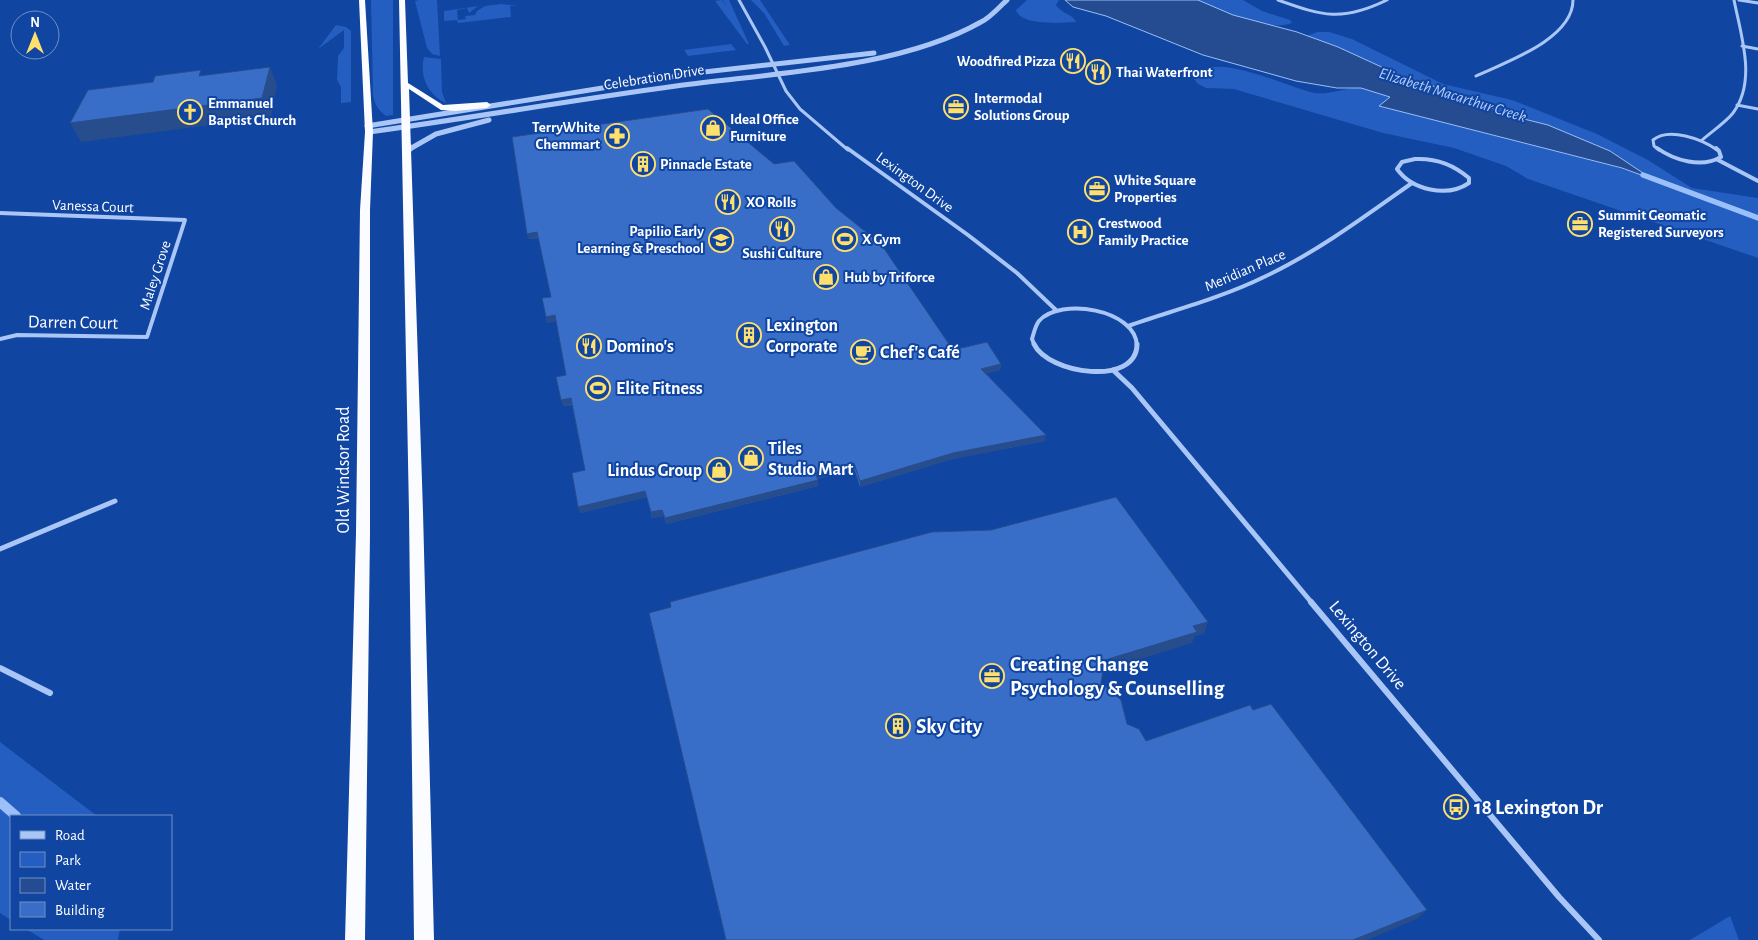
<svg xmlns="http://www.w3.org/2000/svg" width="1758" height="940" font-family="'Alegreya Sans',sans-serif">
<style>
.green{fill:#235ec0}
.water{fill:#254b91;stroke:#9abff9}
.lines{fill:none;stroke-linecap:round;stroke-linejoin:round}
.stream-far1{stroke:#9abff9;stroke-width:5.5}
.stream{stroke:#9abff9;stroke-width:10}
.minor-far3{stroke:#a9c6f6;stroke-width:3}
.minor-far2{stroke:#a9c6f6;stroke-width:4}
.minor-far1{stroke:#a9c6f6;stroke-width:5}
.minor{stroke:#a9c6f6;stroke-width:6}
.tertiary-far1{stroke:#a9c6f6;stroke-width:5}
.tertiary{stroke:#a9c6f6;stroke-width:7}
.trunk{fill:#fbfcff;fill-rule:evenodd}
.wall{fill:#315fac}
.shaded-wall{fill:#284d8c}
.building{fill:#396ec8;stroke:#284d8c}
.labels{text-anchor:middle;stroke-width:4;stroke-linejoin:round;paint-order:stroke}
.far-poi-label{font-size:15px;font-weight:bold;fill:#fff;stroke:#1045a1;text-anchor:start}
.far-street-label{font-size:15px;fill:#fff;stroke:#1045a1}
.far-water-label{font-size:16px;font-style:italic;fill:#b6d0fc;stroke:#1045a1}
.street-label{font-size:18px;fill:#fff;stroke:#1045a1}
.poi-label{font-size:18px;font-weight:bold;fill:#fff;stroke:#1045a1;text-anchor:start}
.near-poi-label{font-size:21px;font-weight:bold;fill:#fff;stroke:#1045a1;text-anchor:start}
</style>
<rect width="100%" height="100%" fill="#1045a1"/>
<path class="green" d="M 371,0 L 393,0 L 393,115 L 386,116 C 378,110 375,105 373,95 Z
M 419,0 L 437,0 L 440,56 L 432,54 L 427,48 L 415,1 Z
M 722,0 L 727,7 L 723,0 L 729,0 L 749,44 L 747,44 L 715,1 Z
M 751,0 L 760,0 L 790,45 L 784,46 L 764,13 Z
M 1027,0 L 1059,0 L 1056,5 C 1063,15 1072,13 1076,22 C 1061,23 1021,26 1016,10 Z
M 1198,0 L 1243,0 L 1262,11 L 1290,20 L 1292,23 C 1268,32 1221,12 1198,0 Z
M 501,4 L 518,6 L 510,6 L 511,17 L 458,23 L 457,20 L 444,21 L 444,11 L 478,6 L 469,13 L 467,8 L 457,10 L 458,20 L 466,19 L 465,16 L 475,15 L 477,11 L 485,6 Z
M 336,25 L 346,27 L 351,31 L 351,102 L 341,103 L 341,87 L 337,80 L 338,56 L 344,48 L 344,30 L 318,49 Z
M 1317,32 L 1329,32 L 1352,39 L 1443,84 L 1512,100 L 1597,134 L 1648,160 L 1692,188 L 1758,198 L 1758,258 L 1528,179 L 1506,166 L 1454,148 L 1383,133 L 1234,89 L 1206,88 L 1198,84 L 1194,79 C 1208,46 1290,89 1315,93 C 1330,95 1346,87 1361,88 C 1371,89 1381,95 1391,97 L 1379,106 L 1617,167 L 1650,178 L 1548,125 L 1504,114 L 1477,101 L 1433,86 L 1409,85 L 1386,78 L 1338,47 L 1307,36 Z
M 731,44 L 736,50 L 688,56 L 684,50 Z
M 424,57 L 441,59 L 442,92 L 446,103 C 428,95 419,76 424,57 Z
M 0,742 L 97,816 L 11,816 L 11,920 L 0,913 Z
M 1730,916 L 1739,940 L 1690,940 Z
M 26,929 L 120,929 L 118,940 L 44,940 Z"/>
<path class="water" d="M 1065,0 L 1198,0 L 1233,15 L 1297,32 L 1338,47 L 1386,69 L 1386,78 L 1409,85 L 1433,86 L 1477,101 L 1504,114 L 1548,125 L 1610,151 L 1652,179 L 1622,168 L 1379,106 L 1390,97 L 1361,88 L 1337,88 L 1296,81 L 1203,55 L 1106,16 L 1073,7 Z"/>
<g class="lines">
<path class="stream-far1" d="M 1643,175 L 1758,218"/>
<path class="stream" d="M 0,802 L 16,816"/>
<path class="minor-far3" d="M 739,0 L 765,47 L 786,91 L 800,109 L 848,150
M 1278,0 C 1323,16 1342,22 1387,0
M 1739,0 L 1758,3
M 1742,46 L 1758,49
M 1476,76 C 1506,62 1573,39 1573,0
M 1737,105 L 1758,109
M 1701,141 C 1711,132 1725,123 1733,113 C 1757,81 1741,36 1734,0
M 1659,150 L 1654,146 L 1653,140 C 1669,127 1702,139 1717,150"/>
<path class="minor-far2" d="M 847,148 L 968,235 L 1017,273 L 1057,311
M 1657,148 C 1675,161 1702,168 1721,157 L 1719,151 L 1716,148
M 1415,159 C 1435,158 1454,165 1469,178 L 1469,183 C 1447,198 1412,190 1397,169 L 1402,162 Z
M 1718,160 L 1758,181
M 0,213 L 185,220 L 147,337 L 17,335 L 0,339
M 1128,326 C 1174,310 1221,298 1264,277 C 1317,252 1364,217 1412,183
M 1035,346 L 1032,339 C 1034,333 1035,326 1039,321 C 1060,297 1136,309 1137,346"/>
<path class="minor-far1" d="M 1034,344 C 1048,374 1137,387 1137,344
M 1113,370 L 1132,388 L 1312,603
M 0,549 L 115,501"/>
<path class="minor" d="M 1311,602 L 1559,897 L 1599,940
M 0,668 L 50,693"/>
<path class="tertiary-far1" d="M 367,126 L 695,73 L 874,53
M 369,132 C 471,118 573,100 676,86 C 770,73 898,69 981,22 C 991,17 999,7 1007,0
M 408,150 L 436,134 L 489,120"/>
<path class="tertiary" d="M 407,150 L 410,148"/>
<path class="trunk" d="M 359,0 L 365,0 L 373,132 L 370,210 L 370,533 L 365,940 L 345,940 L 356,533 L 360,210 L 365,132 Z
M 399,0 L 405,0 L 408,83 L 443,105 L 487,102 L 491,105 L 487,108 L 455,111 L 441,110 L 409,89 L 423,512 L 434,940 L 414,940 L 409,512 Z"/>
</g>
<path class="wall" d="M 527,234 L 953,350 L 1001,364 L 1000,370 L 986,373 L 1045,441 L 952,459 L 860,487 L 854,469 L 817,479 L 818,486 L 666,524 L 664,516 L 652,518 L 647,497 L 580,513 L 585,470 L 572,405 L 563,406 L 566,375 L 556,321 L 547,323 L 546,317 L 551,297 L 539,238 L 529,239 Z"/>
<path class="shaded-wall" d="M 270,67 L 277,85 L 271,117 L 81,142 L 70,123 Z
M 537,232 L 539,237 L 529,239 L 527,234 Z
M 555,315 L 556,321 L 547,323 L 546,317 Z
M 1001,364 L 1000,370 L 981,375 L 981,369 Z
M 571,398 L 572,404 L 563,406 L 561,400 Z
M 1046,435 L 1045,441 L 952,459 L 860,487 L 860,481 L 953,453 Z
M 854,463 L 854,469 L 815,479 L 815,473 Z
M 818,480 L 818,486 L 666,524 L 665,518 Z
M 645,491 L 647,497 L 580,513 L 578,507 Z
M 662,510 L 664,516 L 652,518 L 651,512 Z
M 1208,622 L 1204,634 L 1195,636 L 1192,643 L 1102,671 L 1105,660 L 1193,626 Z
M 1427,910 L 1417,919 L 1367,940 L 1353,940 Z"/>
<path class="building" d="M 270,67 L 262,98 L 70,123 L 88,90 L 153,82 L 155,76 L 201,70 L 199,76 Z
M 708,109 L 774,164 L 794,161 L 836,208 L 881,244 L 953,350 L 987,342 L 1001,364 L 981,369 L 1046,435 L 953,453 L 860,481 L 854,463 L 815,473 L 818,480 L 665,518 L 662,510 L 651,512 L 645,491 L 578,507 L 572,473 L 585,470 L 571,398 L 561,400 L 556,377 L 566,375 L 555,315 L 546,317 L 542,298 L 551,297 L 537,232 L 527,234 L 512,137 Z
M 1116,497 L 1208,622 L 1193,626 L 1197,632 L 1105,660 L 1101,683 L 1121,700 L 1127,724 L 1139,729 L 1146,741 L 1250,705 L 1253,710 L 1271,704 L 1427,910 L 1353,940 L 726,940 L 649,613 L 671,607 L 670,602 L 932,532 L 991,530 Z"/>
<defs>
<symbol id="restaurant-ring" viewBox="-11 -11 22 22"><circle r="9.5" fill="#1045a1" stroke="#ffe06d" stroke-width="1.5"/><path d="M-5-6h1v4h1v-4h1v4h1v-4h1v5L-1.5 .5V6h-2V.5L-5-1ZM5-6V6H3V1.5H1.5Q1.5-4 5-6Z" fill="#ffe06d"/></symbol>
<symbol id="office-ring" viewBox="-11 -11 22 22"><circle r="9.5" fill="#1045a1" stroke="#ffe06d" stroke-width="1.5"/><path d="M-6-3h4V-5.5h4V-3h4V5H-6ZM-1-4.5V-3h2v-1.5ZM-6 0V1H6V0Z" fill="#ffe06d"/></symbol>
<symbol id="church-ring" viewBox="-11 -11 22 22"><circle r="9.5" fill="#1045a1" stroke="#ffe06d" stroke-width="1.5"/><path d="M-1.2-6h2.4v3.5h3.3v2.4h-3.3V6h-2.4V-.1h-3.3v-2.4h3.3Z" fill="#ffe06d"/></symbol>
<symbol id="shop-ring" viewBox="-11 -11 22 22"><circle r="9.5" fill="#1045a1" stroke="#ffe06d" stroke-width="1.5"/><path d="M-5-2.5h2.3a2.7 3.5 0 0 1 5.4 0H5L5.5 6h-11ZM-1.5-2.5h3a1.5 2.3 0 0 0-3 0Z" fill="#ffe06d"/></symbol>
<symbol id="pharmacy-ring" viewBox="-11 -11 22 22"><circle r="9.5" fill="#1045a1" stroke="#ffe06d" stroke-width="1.5"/><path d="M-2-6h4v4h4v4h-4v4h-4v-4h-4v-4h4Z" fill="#ffe06d"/></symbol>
<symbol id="building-ring" viewBox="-11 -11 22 22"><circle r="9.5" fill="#1045a1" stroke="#ffe06d" stroke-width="1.5"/><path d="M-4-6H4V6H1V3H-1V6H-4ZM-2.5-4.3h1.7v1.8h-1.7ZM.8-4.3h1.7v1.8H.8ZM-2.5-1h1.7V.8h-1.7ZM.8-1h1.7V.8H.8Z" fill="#ffe06d"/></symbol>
<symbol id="hospital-ring" viewBox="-11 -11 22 22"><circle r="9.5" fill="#1045a1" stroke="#ffe06d" stroke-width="1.5"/><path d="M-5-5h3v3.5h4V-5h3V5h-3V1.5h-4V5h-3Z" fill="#ffe06d"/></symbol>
<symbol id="stadium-ring" viewBox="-11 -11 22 22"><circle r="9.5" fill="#1045a1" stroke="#ffe06d" stroke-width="1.5"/><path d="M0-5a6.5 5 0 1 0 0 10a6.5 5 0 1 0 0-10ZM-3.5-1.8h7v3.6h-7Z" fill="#ffe06d"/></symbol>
<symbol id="school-ring" viewBox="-11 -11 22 22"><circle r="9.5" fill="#1045a1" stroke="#ffe06d" stroke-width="1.5"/><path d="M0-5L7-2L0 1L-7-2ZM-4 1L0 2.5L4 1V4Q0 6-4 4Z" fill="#ffe06d"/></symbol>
<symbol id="cafe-ring" viewBox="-11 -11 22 22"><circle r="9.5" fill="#1045a1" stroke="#ffe06d" stroke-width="1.5"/><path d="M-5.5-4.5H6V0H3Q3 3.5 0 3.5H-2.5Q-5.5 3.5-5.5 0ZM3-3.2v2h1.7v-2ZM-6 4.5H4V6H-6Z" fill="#ffe06d"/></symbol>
<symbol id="bus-ring" viewBox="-11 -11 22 22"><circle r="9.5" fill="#1045a1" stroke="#ffe06d" stroke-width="1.5"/><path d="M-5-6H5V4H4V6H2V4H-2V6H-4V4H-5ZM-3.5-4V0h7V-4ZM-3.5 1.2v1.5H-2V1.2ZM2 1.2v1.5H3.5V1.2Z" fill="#ffe06d"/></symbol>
</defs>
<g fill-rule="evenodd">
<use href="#restaurant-ring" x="1059" y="47" width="28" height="28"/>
<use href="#restaurant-ring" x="1084" y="58" width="28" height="28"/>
<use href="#office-ring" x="942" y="93" width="28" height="28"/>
<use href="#church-ring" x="176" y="98" width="28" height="28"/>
<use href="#shop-ring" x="699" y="114" width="28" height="28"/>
<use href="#pharmacy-ring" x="603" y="122" width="28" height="28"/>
<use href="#building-ring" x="629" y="150" width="28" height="28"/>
<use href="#office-ring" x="1083" y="175" width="28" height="28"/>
<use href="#restaurant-ring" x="714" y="188" width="28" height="28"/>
<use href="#office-ring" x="1566" y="210" width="28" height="28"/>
<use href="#restaurant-ring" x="768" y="215" width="28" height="28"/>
<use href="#hospital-ring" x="1066" y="218" width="28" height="28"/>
<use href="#stadium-ring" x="831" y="225" width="28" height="28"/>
<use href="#school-ring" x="707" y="226" width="28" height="28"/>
<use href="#shop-ring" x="812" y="263" width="28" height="28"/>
<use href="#building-ring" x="735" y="321" width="28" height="28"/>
<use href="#restaurant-ring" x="575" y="332" width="28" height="28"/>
<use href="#cafe-ring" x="849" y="338" width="28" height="28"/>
<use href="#stadium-ring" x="584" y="374" width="28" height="28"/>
<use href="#shop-ring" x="737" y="444" width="28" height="28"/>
<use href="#shop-ring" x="705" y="456" width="28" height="28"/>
<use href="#office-ring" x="978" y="662" width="28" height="28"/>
<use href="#building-ring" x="884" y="712" width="28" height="28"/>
<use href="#bus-ring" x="1442" y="793" width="28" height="28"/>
</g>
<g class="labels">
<g class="far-poi-label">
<text x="1056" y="66" text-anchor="end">Woodfired Pizza</text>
<text x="1116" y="77">Thai Waterfront</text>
<text x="974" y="103">Intermodal<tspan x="974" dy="17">Solutions Group</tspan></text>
<text x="208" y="108">Emmanuel<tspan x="208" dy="17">Baptist Church</tspan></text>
<text x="730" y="124">Ideal Office<tspan x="730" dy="17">Furniture</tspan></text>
<text x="600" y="132" text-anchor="end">TerryWhite<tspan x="600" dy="17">Chemmart</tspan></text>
<text x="660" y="169">Pinnacle Estate</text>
<text x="1114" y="185">White Square<tspan x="1114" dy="17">Properties</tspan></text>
<text x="746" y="207">XO Rolls</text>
<text x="1598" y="220">Summit Geomatic<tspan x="1598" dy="17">Registered Surveyors</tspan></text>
<text x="1098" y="228">Crestwood<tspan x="1098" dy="17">Family Practice</tspan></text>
<text x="704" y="236" text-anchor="end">Papilio Early<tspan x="704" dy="17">Learning &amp; Preschool</tspan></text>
<text x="862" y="244">X Gym</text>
<text x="782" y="258" text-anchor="middle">Sushi Culture</text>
<text x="844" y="282">Hub by Triforce</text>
</g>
<g class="far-street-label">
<text transform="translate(654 77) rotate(-9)" y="5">Celebration Drive</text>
<text transform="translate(915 182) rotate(36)" y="5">Lexington Drive</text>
<text transform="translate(93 206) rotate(2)" y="5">Vanessa Court</text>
<text transform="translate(1245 270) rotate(-23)" y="5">Meridian Place</text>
<text transform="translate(155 275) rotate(-72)" y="5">Maley Grove</text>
</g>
<g class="far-water-label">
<text transform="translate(1453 94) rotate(17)" y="6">Elizabeth Macarthur Creek</text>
</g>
<g class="street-label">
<text transform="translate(73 322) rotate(1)" y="6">Darren Court</text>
<text transform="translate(343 470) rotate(-90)" y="6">Old Windsor Road</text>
<text transform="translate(1368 645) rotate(50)" y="6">Lexington Drive</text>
</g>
<g class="poi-label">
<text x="766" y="331">Lexington<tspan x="766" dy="21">Corporate</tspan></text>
<text x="606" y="352">Domino's</text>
<text x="880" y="358">Chef's Café</text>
<text x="616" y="394">Elite Fitness</text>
<text x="768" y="454">Tiles<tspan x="768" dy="21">Studio Mart</tspan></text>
<text x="702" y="476" text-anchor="end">Lindus Group</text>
</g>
<g class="near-poi-label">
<text x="1010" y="671">Creating Change<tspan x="1010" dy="24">Psychology &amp; Counselling</tspan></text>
<text x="916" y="733">Sky City</text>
<text x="1474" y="814">18 Lexington Dr</text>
</g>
</g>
<rect x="10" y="815" width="162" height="115" fill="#1045a1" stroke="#708fc7"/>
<rect x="20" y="831" width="25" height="8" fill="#a9c6f6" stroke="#708fc7"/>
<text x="55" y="840" font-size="15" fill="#ffffff">Road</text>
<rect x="20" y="852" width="25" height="15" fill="#235ec0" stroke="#708fc7"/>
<text x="55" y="865" font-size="15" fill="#ffffff">Park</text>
<rect x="20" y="878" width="25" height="15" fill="#254b91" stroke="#708fc7"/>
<text x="55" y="890" font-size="15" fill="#ffffff">Water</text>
<rect x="20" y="902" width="25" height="15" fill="#396ec8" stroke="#708fc7"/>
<text x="55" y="915" font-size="15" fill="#ffffff">Building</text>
<g transform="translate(35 35)"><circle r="24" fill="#1045a1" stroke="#708fc7"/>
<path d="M0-4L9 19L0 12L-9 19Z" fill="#ffe06d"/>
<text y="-8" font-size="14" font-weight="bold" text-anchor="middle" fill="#ffffff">N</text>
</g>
</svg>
